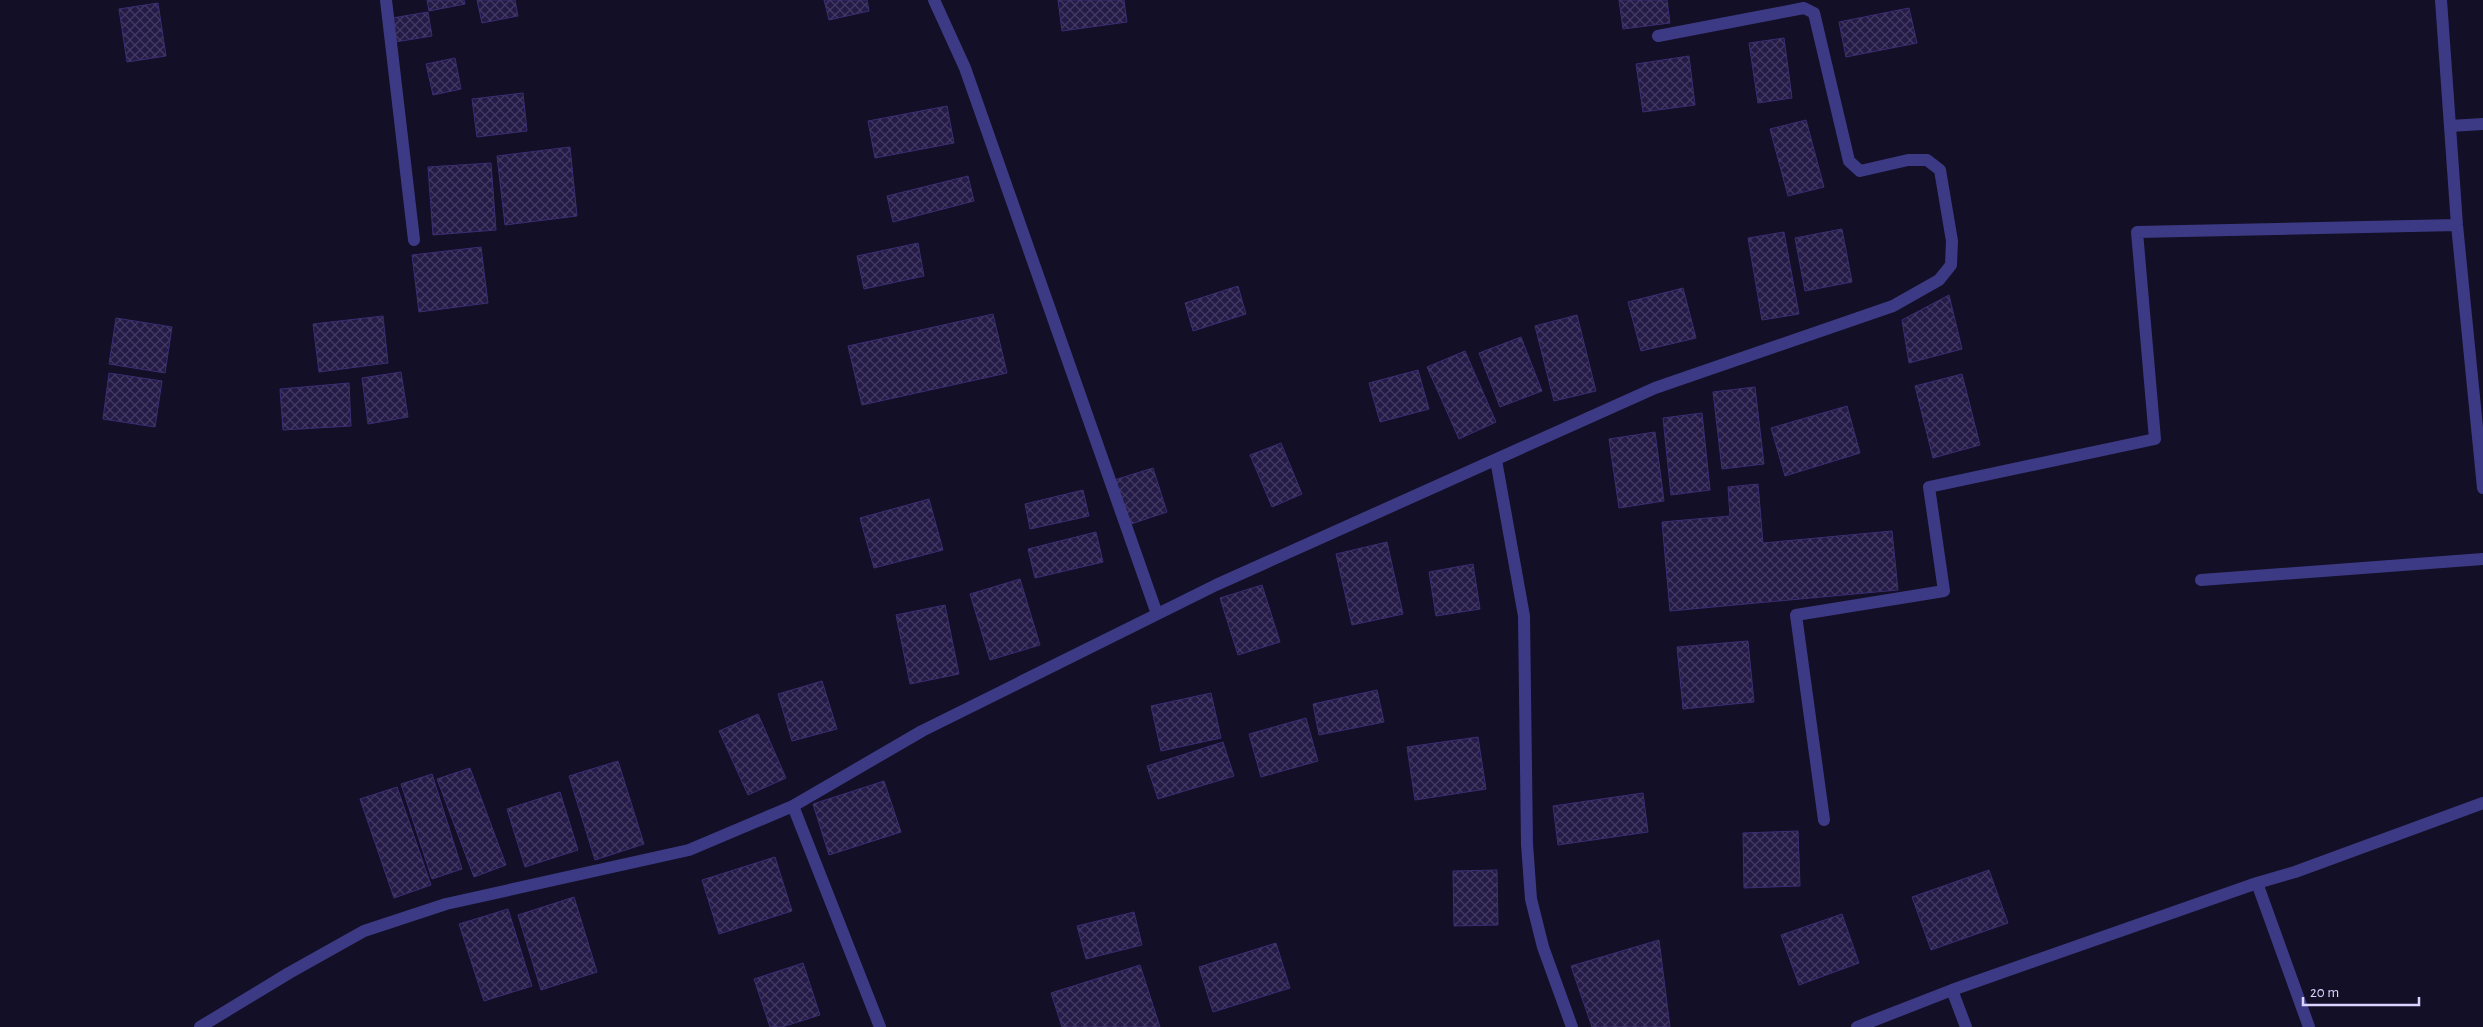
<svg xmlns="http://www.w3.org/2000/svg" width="2483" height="1027" font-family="'Alegreya Sans',sans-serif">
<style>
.building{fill:url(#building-cross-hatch);stroke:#3b2d73}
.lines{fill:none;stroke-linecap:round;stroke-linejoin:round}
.minor{stroke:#3d3a85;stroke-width:12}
</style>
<defs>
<pattern id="building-cross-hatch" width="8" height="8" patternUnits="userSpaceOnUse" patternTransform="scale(1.25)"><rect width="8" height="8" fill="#241b47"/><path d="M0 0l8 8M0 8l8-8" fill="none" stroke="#433b63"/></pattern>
</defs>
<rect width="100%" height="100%" fill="#130f26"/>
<path class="building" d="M 427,0 L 464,0 L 465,4 L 429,11 Z
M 477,0 L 515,0 L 518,16 L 482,23 Z
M 824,0 L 867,0 L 869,11 L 829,20 Z
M 1058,0 L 1124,0 L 1127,22 L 1062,31 Z
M 1619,0 L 1667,0 L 1670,23 L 1623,29 Z
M 158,3 L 166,56 L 127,62 L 119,9 Z
M 1909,8 L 1917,43 L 1846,57 L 1839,22 Z
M 428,12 L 432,36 L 395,42 L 392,18 Z
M 1784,38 L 1792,98 L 1758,103 L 1749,43 Z
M 1689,56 L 1695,105 L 1643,112 L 1636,64 Z
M 455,58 L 461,89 L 433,95 L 426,64 Z
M 523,93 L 527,131 L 477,137 L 472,99 Z
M 947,106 L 954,143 L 875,158 L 868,121 Z
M 1806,120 L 1824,187 L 1788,196 L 1770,129 Z
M 570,147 L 577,216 L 505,225 L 497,156 Z
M 491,163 L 496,230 L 433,235 L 428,167 Z
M 968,176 L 974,201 L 893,222 L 887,196 Z
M 1842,229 L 1852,282 L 1805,291 L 1795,238 Z
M 1784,232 L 1799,314 L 1762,320 L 1748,238 Z
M 918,243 L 924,276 L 864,289 L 857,256 Z
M 481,247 L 488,303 L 419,312 L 412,255 Z
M 1238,286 L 1246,314 L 1193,331 L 1185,303 Z
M 1683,288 L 1696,338 L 1641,351 L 1628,302 Z
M 1949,295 L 1962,349 L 1909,363 L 1902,320 Z
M 993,314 L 1007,373 L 862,405 L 848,346 Z
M 1577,315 L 1596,391 L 1554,401 L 1535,326 Z
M 383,316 L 388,363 L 319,372 L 313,324 Z
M 116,318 L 172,327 L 165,373 L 109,364 Z
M 1521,337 L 1542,391 L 1500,407 L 1479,353 Z
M 1465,351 L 1496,422 L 1459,439 L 1427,367 Z
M 1418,370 L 1429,409 L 1380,422 L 1369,383 Z
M 401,372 L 408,417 L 368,424 L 362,378 Z
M 109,373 L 162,381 L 155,427 L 103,419 Z
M 1962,374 L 1980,445 L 1933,458 L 1915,386 Z
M 349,383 L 351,426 L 283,430 L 280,389 Z
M 1755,387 L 1764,464 L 1722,469 L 1713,392 Z
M 1847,406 L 1860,453 L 1785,476 L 1771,428 Z
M 1702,413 L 1710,490 L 1671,495 L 1663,418 Z
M 1655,432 L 1664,501 L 1619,508 L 1609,439 Z
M 1281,443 L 1302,494 L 1272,507 L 1250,455 Z
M 1153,468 L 1167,512 L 1125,526 L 1111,481 Z
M 1758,484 L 1763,543 L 1892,531 L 1898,590 L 1670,611 L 1662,522 L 1730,516 L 1728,487 Z
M 1083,490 L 1089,516 L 1030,529 L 1025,504 Z
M 929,499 L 943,550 L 874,568 L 860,518 Z
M 1096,532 L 1103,562 L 1035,578 L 1028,549 Z
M 1387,542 L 1403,614 L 1352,625 L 1336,554 Z
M 1473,564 L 1480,609 L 1436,616 L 1429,572 Z
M 1020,579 L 1040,645 L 990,660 L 970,594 Z
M 1262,585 L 1280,642 L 1238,655 L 1220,598 Z
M 945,605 L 959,674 L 910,684 L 896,615 Z
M 1748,641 L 1754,702 L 1683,709 L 1677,647 Z
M 822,681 L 837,729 L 792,741 L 778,694 Z
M 1377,690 L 1384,722 L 1319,735 L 1313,704 Z
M 1211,693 L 1221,738 L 1161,751 L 1151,706 Z
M 758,714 L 786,778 L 748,795 L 719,731 Z
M 1306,718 L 1318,761 L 1261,777 L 1249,734 Z
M 1478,737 L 1486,789 L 1415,800 L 1407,747 Z
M 1223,742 L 1234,776 L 1158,799 L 1147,766 Z
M 618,761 L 644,844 L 595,860 L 569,776 Z
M 470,768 L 506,865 L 474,877 L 437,779 Z
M 432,774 L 462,869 L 432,879 L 401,784 Z
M 884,781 L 901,832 L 829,855 L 813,804 Z
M 397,787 L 431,885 L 394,898 L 360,799 Z
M 560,792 L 578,850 L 525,867 L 507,809 Z
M 1643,793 L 1648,832 L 1558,845 L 1553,806 Z
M 1798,831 L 1800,886 L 1744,888 L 1743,833 Z
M 775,857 L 792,911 L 719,934 L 702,880 Z
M 1497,870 L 1498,925 L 1454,926 L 1453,871 Z
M 1989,870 L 2008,923 L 1931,950 L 1912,897 Z
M 574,897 L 597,972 L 541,990 L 518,915 Z
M 508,909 L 532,986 L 484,1001 L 459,924 Z
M 1134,912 L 1142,945 L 1086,959 L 1077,926 Z
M 1842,914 L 1859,963 L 1799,985 L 1781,935 Z
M 1659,940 L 1670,1027 L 1592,1027 L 1571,966 Z
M 1276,943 L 1290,988 L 1213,1012 L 1199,967 Z
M 803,963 L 820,1015 L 782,1027 L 770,1027 L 754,979 Z
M 1140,965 L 1160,1027 L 1062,1027 L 1051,993 Z"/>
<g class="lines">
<path class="minor" d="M 386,0 L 414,240
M 934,0 L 965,68 L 1157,614
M 2441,0 L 2457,225 L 2483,488
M 2450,126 L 2483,124
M 1496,460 L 1524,616 L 1527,844 L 1531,899 L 1543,947 L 1572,1027
M 2201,580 L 2483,559
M 793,806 L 880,1027
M 1824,820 L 1796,615 L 1944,591 L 1929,487 L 2155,439 L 2137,232 L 2457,225
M 2257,883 L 2309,1027
M 1952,990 L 1966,1027
M 200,1027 L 289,973 L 364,931 L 446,904 L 689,850 L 793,806 L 922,731 L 1216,585 L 1655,388 L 1893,306 L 1939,280 L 1951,265 L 1952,241 L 1940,170 L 1927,160 L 1908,160 L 1860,171 L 1849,161 L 1814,13 L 1804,8 L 1658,36
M 1857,1027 L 1952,990 L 2257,883 L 2295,872 L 2483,803"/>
</g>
<path d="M2303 997v8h116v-8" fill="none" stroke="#d9d4ff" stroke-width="2.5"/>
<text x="2310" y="997" font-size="15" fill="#d9d4ff" stroke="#130f26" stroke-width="4" paint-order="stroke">20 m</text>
</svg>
